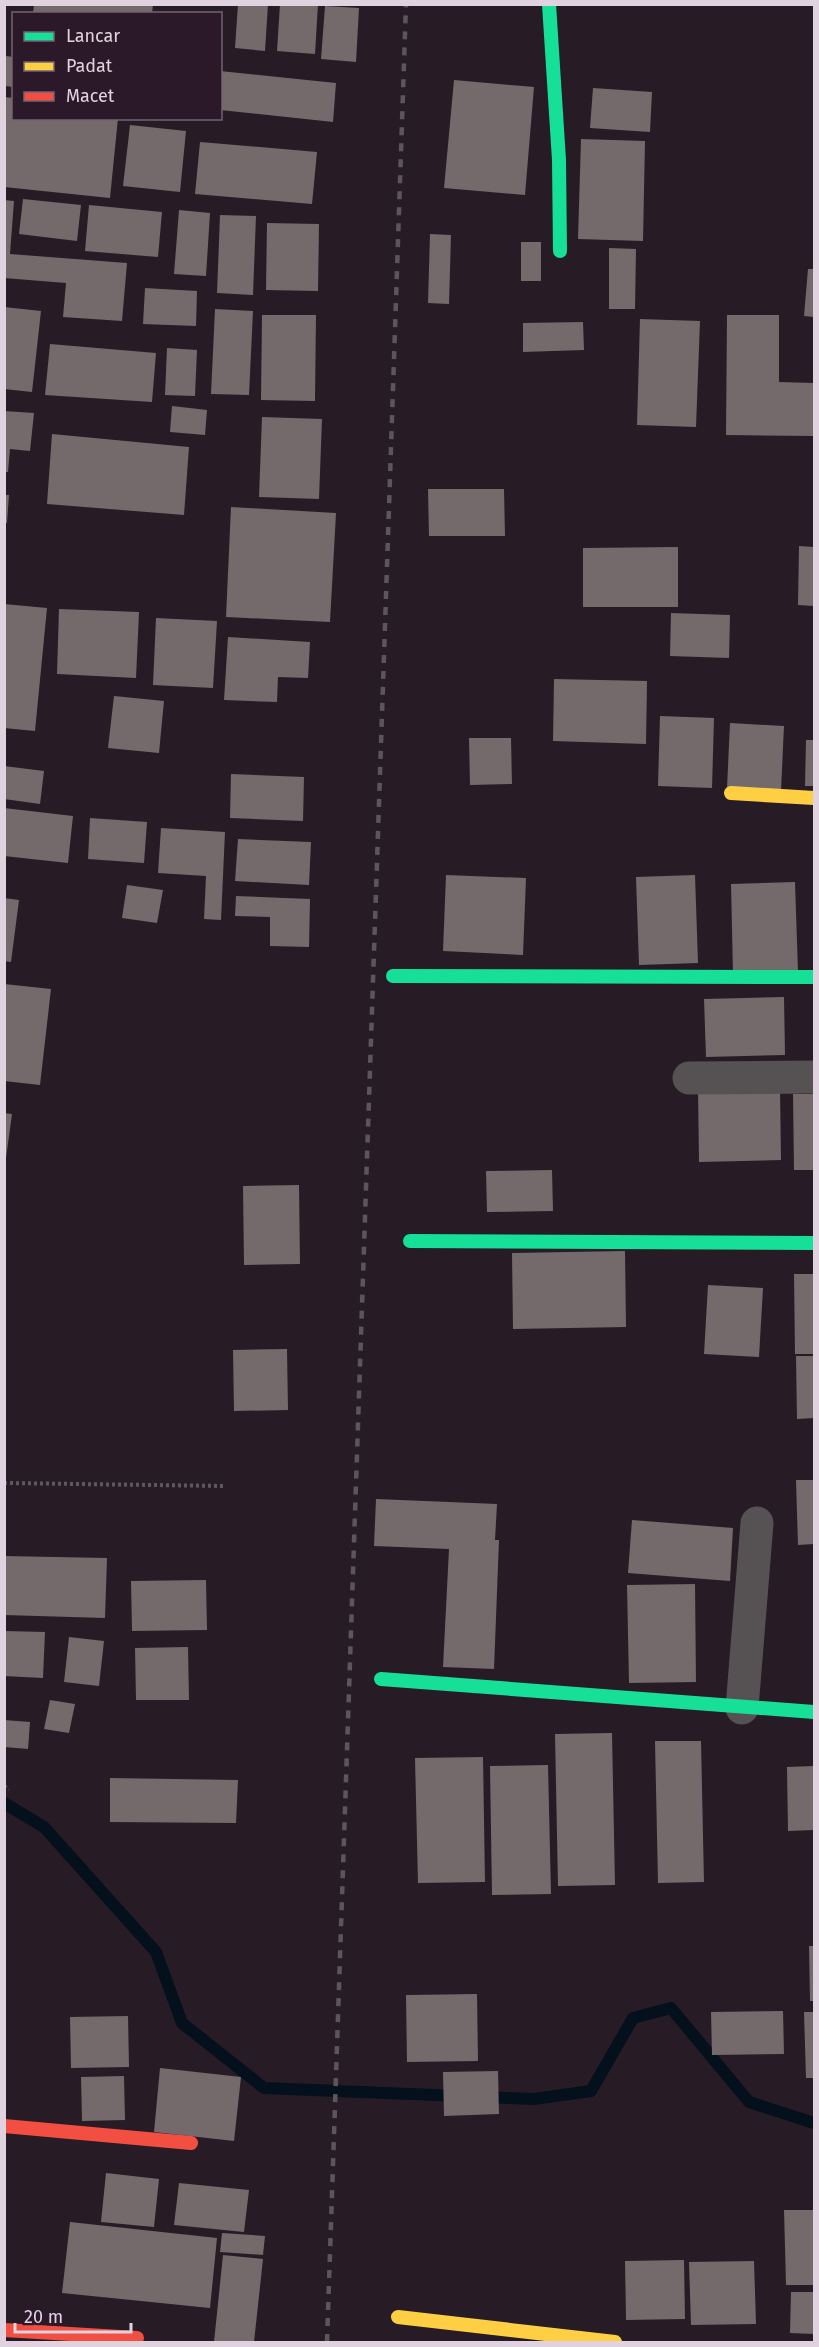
<svg xmlns="http://www.w3.org/2000/svg" width="819" height="2347" font-family="'Fira Sans',sans-serif">
<style>
.lines{fill:none;stroke-linecap:round;stroke-linejoin:round}
.stream{stroke:#04101b;stroke-width:12}
.building{fill:#74696b}
.path{stroke:#5e585c;stroke-width:4;stroke-dasharray:3 3;stroke-linecap:butt}
.street{stroke:#565153;stroke-width:33}
.fast{stroke:#16e098;stroke-width:14}
.slow{stroke:#ffcf43;stroke-width:14}
.jam{stroke:#f24e42;stroke-width:14}
.rail{stroke:#5c565a;stroke-width:4.5;stroke-dasharray:8 8;stroke-linecap:butt}
</style>
<rect width="100%" height="100%" fill="#271c26"/>
<g class="lines">
<path class="stream" d="M 4,1803 L 44,1827 L 156,1952 L 182,2023 L 264,2088 L 459,2096
M 483,2097 L 534,2099 L 591,2091 L 633,2018 L 671,2008 L 749,2102 L 814,2123"/>
</g>
<path class="building" d="M 34,4 L 153,4 L 152,14 L 33,14 Z
M 238,4 L 268,4 L 265,51 L 235,48 Z
M 280,4 L 318,4 L 315,54 L 277,51 Z
M 325,6 L 359,8 L 356,62 L 321,59 Z
M 6,56 L 14,57 L 14,87 L 4,86 Z
M 220,71 L 336,83 L 333,122 L 220,110 Z
M 454,80 L 534,87 L 525,195 L 444,188 Z
M 593,88 L 652,92 L 650,132 L 590,128 Z
M 4,97 L 14,98 L 14,118 L 118,118 L 110,198 L 4,187 Z
M 130,125 L 186,131 L 180,192 L 123,186 Z
M 581,139 L 645,141 L 643,241 L 578,239 Z
M 200,142 L 317,152 L 312,204 L 195,194 Z
M 23,199 L 81,205 L 77,241 L 19,234 Z
M 4,200 L 14,201 L 10,254 L 127,263 L 122,321 L 63,317 L 66,283 L 4,278 Z
M 89,205 L 162,212 L 158,257 L 85,251 Z
M 179,210 L 210,213 L 206,276 L 174,274 Z
M 220,215 L 256,216 L 253,295 L 217,293 Z
M 267,223 L 319,224 L 318,291 L 266,290 Z
M 430,234 L 451,235 L 449,304 L 428,303 Z
M 521,242 L 541,242 L 541,281 L 521,281 Z
M 609,248 L 636,249 L 635,309 L 609,309 Z
M 808,269 L 814,269 L 814,317 L 804,316 Z
M 145,288 L 197,291 L 196,326 L 143,324 Z
M 4,307 L 41,311 L 32,392 L 4,389 Z
M 215,309 L 253,311 L 249,395 L 211,394 Z
M 262,315 L 316,315 L 315,401 L 261,400 Z
M 727,315 L 779,315 L 779,382 L 814,383 L 814,436 L 726,435 Z
M 640,319 L 700,321 L 696,427 L 637,425 Z
M 583,322 L 584,350 L 523,352 L 523,323 Z
M 50,344 L 156,353 L 152,402 L 45,395 Z
M 167,348 L 197,350 L 195,396 L 165,395 Z
M 172,406 L 207,410 L 205,435 L 170,432 Z
M 4,411 L 34,413 L 30,451 L 10,449 L 8,472 L 4,472 Z
M 262,417 L 322,419 L 319,499 L 259,497 Z
M 52,434 L 189,447 L 184,515 L 47,504 Z
M 428,489 L 504,489 L 505,536 L 429,536 Z
M 4,495 L 9,495 L 7,523 L 4,523 Z
M 231,507 L 336,513 L 330,622 L 226,617 Z
M 799,546 L 814,547 L 814,606 L 798,605 Z
M 678,547 L 678,607 L 583,607 L 583,548 Z
M 4,604 L 47,608 L 35,731 L 4,728 Z
M 59,609 L 139,612 L 136,678 L 57,674 Z
M 671,613 L 730,615 L 729,658 L 670,656 Z
M 156,618 L 217,621 L 213,688 L 153,685 Z
M 228,637 L 310,642 L 308,678 L 278,677 L 277,702 L 224,700 Z
M 554,679 L 647,681 L 646,744 L 553,741 Z
M 114,696 L 164,701 L 159,753 L 108,748 Z
M 660,716 L 714,718 L 712,788 L 658,786 Z
M 730,723 L 784,726 L 781,791 L 727,788 Z
M 469,738 L 511,738 L 512,784 L 470,785 Z
M 806,740 L 814,740 L 814,786 L 805,786 Z
M 4,766 L 44,771 L 40,804 L 4,799 Z
M 231,774 L 304,777 L 303,821 L 230,818 Z
M 4,808 L 73,816 L 68,863 L 4,856 Z
M 90,818 L 147,822 L 144,863 L 88,859 Z
M 161,828 L 225,832 L 221,920 L 204,919 L 206,876 L 158,873 Z
M 238,839 L 311,842 L 309,885 L 235,881 Z
M 446,875 L 526,878 L 523,955 L 443,951 Z
M 695,875 L 698,963 L 639,965 L 636,877 Z
M 795,882 L 798,972 L 733,974 L 731,884 Z
M 127,885 L 163,890 L 157,923 L 122,918 Z
M 236,896 L 310,899 L 309,947 L 270,946 L 270,917 L 235,916 Z
M 4,898 L 19,900 L 11,962 L 4,961 Z
M 4,984 L 51,989 L 40,1085 L 4,1081 Z
M 784,997 L 785,1055 L 706,1057 L 704,999 Z
M 780,1087 L 781,1160 L 699,1162 L 698,1088 Z
M 793,1094 L 814,1094 L 814,1170 L 794,1170 Z
M 4,1113 L 12,1114 L 6,1158 L 4,1157 Z
M 552,1170 L 553,1211 L 487,1212 L 486,1171 Z
M 299,1185 L 300,1264 L 244,1265 L 243,1186 Z
M 625,1251 L 626,1327 L 513,1329 L 512,1253 Z
M 794,1274 L 814,1274 L 814,1354 L 795,1354 Z
M 708,1285 L 763,1288 L 759,1357 L 704,1354 Z
M 287,1349 L 288,1410 L 234,1411 L 233,1350 Z
M 796,1356 L 814,1356 L 814,1418 L 797,1419 Z
M 796,1480 L 814,1480 L 814,1544 L 798,1545 Z
M 376,1499 L 497,1504 L 495,1540 L 499,1540 L 494,1669 L 443,1667 L 449,1549 L 374,1546 Z
M 632,1520 L 733,1528 L 730,1581 L 628,1573 Z
M 4,1556 L 107,1558 L 105,1618 L 4,1615 Z
M 206,1580 L 207,1630 L 132,1631 L 131,1581 Z
M 695,1584 L 696,1682 L 629,1683 L 627,1585 Z
M 4,1631 L 45,1632 L 43,1678 L 4,1676 Z
M 69,1637 L 104,1641 L 99,1686 L 64,1682 Z
M 188,1647 L 189,1700 L 136,1700 L 135,1648 Z
M 50,1700 L 75,1704 L 69,1733 L 44,1729 Z
M 4,1720 L 30,1722 L 28,1749 L 4,1747 Z
M 612,1733 L 615,1885 L 558,1886 L 555,1734 Z
M 655,1741 L 701,1741 L 704,1882 L 658,1883 Z
M 483,1757 L 485,1882 L 418,1883 L 415,1758 Z
M 548,1765 L 551,1894 L 492,1895 L 490,1766 Z
M 814,1766 L 814,1830 L 788,1831 L 787,1767 Z
M 110,1778 L 238,1780 L 236,1823 L 110,1822 Z
M 809,1946 L 814,1946 L 814,2001 L 810,2001 Z
M 477,1994 L 478,2061 L 407,2062 L 406,1995 Z
M 783,2011 L 784,2054 L 712,2055 L 711,2012 Z
M 804,2012 L 814,2012 L 814,2078 L 806,2078 Z
M 128,2016 L 129,2067 L 71,2068 L 70,2017 Z
M 160,2068 L 241,2077 L 234,2141 L 154,2132 Z
M 498,2071 L 499,2114 L 444,2116 L 443,2072 Z
M 124,2076 L 125,2120 L 82,2121 L 81,2077 Z
M 106,2173 L 159,2179 L 154,2227 L 101,2222 Z
M 179,2183 L 249,2190 L 244,2232 L 174,2225 Z
M 784,2210 L 814,2210 L 814,2285 L 786,2285 Z
M 70,2222 L 217,2238 L 210,2308 L 62,2293 Z
M 222,2233 L 265,2236 L 263,2255 L 220,2252 Z
M 223,2255 L 263,2259 L 254,2342 L 214,2342 Z
M 684,2260 L 685,2319 L 626,2320 L 625,2261 Z
M 754,2261 L 756,2324 L 691,2325 L 689,2262 Z
M 791,2292 L 814,2292 L 814,2334 L 790,2333 Z"/>
<g class="lines">
<path class="path" d="M 4,1483 L 226,1486
M 4,1786 L 9,1790"/>
<path class="street" d="M 689,1078 L 814,1077
M 742,1708 L 757,1523"/>
<path class="fast" d="M 549,4 L 559,160 L 560,251
M 393,976 L 814,977
M 410,1241 L 814,1243
M 381,1679 L 814,1712"/>
<path class="slow" d="M 731,793 L 814,798
M 398,2317 L 615,2342"/>
<path class="jam" d="M 4,2126 L 191,2143
M 4,2330 L 137,2338"/>
<path class="rail" d="M 327,2342 L 406,4"/>
</g>
<rect width="819" height="2347" fill="none" stroke="#e0d3df" stroke-width="12"/>
<rect x="12" y="12" width="210" height="108" fill="#2b1829" stroke="#736372" stroke-width="1.5"/>
<rect x="24" y="32" width="30" height="9" fill="#16e098" stroke="#736372" stroke-width="1.5"/>
<text x="66" y="42" font-size="18" fill="#e0d3df">Lancar</text>
<rect x="24" y="62" width="30" height="9" fill="#ffcf43" stroke="#736372" stroke-width="1.5"/>
<text x="66" y="72" font-size="18" fill="#e0d3df">Padat</text>
<rect x="24" y="92" width="30" height="9" fill="#f24e42" stroke="#736372" stroke-width="1.5"/>
<text x="66" y="102" font-size="18" fill="#e0d3df">Macet</text>
<path d="M15 2323v9h116v-9" fill="none" stroke="#e0d3df" stroke-width="3"/>
<text x="24" y="2323" font-size="18" fill="#e0d3df" stroke="#2b1829" stroke-width="4.5" paint-order="stroke">20 m</text>
</svg>
